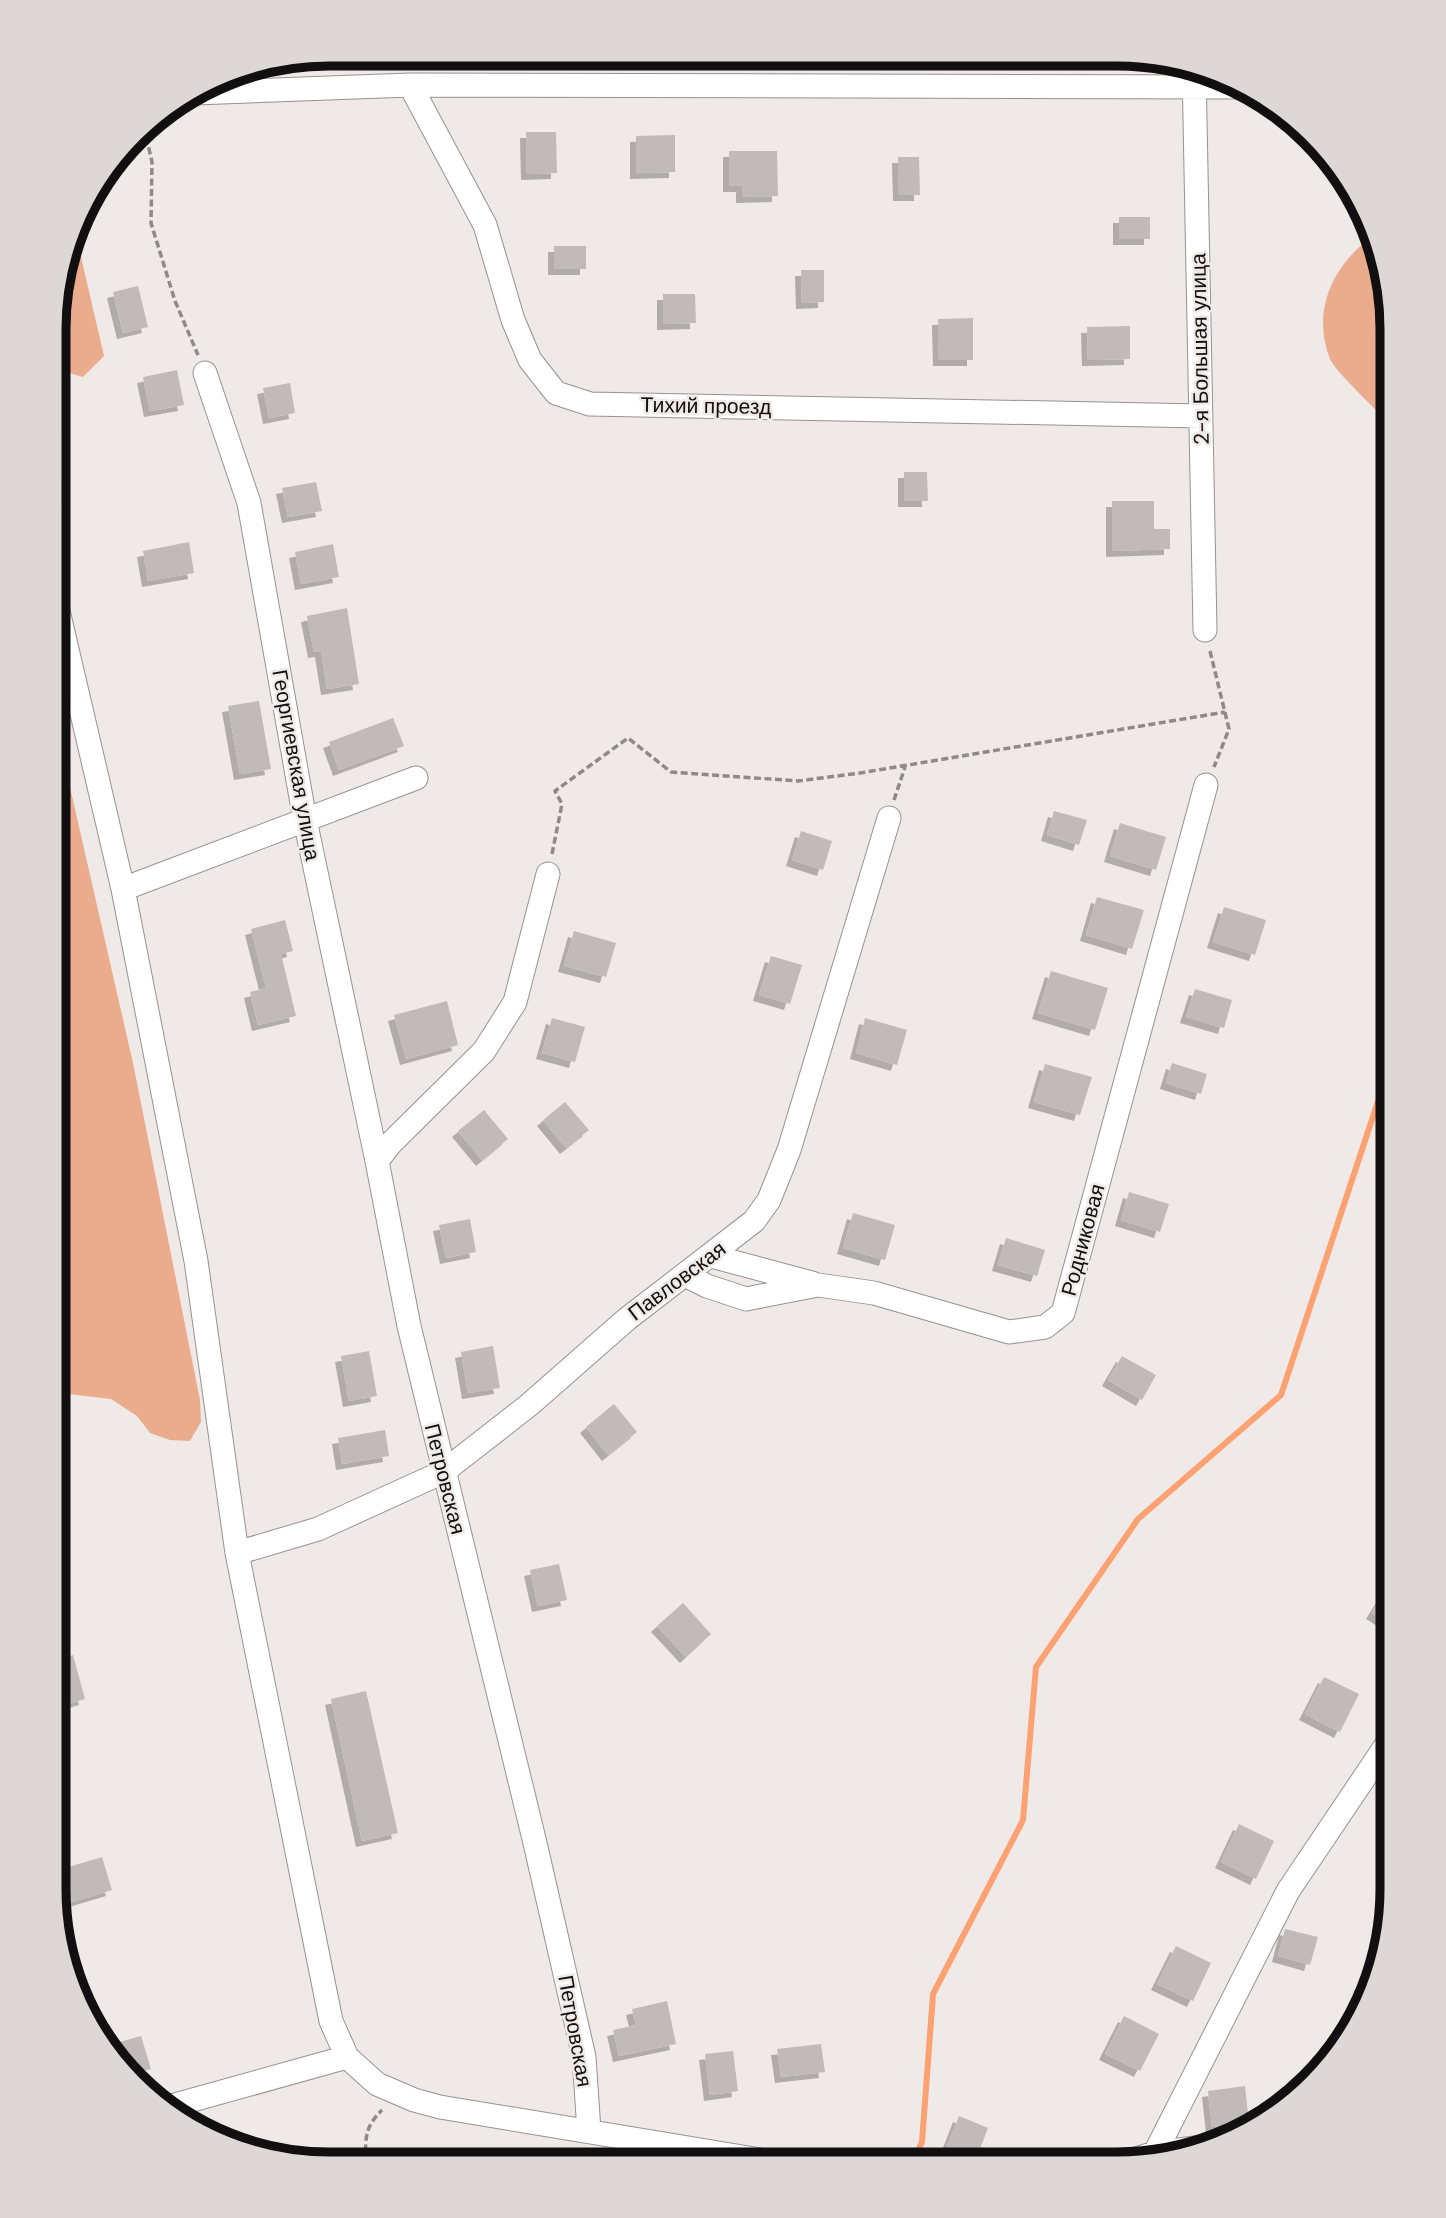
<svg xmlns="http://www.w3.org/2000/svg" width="1446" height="2218" font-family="'DM Sans',sans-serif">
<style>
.green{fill:#eaac8c}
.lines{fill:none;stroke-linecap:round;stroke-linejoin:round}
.stream{stroke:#fca172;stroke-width:6}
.building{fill:#c0bbb9;filter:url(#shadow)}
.minor-casing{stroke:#969290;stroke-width:25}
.path{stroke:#8e8a88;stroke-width:3.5;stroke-dasharray:7 3.5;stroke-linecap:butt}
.minor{stroke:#fff;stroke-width:23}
.labels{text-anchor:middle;stroke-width:5;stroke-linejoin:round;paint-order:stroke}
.street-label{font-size:21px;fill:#110f0f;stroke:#efeae7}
.rim{fill:none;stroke:#110f0f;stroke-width:9}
</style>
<defs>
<filter id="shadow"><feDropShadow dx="-6" dy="6" stdDeviation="0" flood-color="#0004"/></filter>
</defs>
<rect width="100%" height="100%" fill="#efeae7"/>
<path class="green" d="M 75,231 L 104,356 L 83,377 L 56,369 L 57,294 Z
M 1373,236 L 1392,329 L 1392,408 L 1377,411 C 1367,401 1334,369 1330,359 C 1311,311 1333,264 1373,236 Z
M 1392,577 L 1392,666 L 1383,647 L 1385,599 Z
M 56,726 L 133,1063 L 200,1400 L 201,1422 L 190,1441 L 170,1440 L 150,1433 L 137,1416 L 111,1399 L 68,1394 L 56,1376 L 55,1371 Z"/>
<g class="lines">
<path class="stream" d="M 913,2162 L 922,2142 L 933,1994 L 1023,1820 L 1036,1667 L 1138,1519 L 1281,1395 L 1391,1062"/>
</g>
<path class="building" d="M 526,132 L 556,132 L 557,173 L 527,174 Z
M 675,135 L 675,172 L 636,173 L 636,136 Z
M 729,151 L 777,151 L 778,196 L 742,197 L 742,186 L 729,186 Z
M 898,157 L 919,157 L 920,195 L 899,195 Z
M 1119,217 L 1150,217 L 1150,239 L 1119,239 Z
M 554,246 L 586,246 L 586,269 L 554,269 Z
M 801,270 L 824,270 L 824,302 L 802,303 Z
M 138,286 L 148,327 L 123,333 L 113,292 Z
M 663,294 L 695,294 L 696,323 L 663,324 Z
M 973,318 L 973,360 L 939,360 L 938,319 Z
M 1130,326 L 1130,359 L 1088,360 L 1087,327 Z
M 177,370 L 184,405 L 150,411 L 143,377 Z
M 290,383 L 295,413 L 269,418 L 263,388 Z
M 904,472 L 927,472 L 928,501 L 904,501 Z
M 316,482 L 322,511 L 288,517 L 282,488 Z
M 1112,501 L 1154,501 L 1154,529 L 1170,529 L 1170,549 L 1112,551 Z
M 189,542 L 194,573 L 148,581 L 143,551 Z
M 333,544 L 339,577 L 301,584 L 295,552 Z
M 347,608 L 359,684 L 327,689 L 321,651 L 314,652 L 307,616 Z
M 259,701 L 271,769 L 240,774 L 228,706 Z
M 393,718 L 404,746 L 339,770 L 329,742 Z
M 1054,811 L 1087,820 L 1079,845 L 1047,835 Z
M 1120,823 L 1166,837 L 1156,870 L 1110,856 Z
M 801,831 L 832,841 L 823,870 L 792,860 Z
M 1097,897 L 1144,910 L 1132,949 L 1086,935 Z
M 1224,907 L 1266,920 L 1255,955 L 1213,942 Z
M 285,920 L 293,951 L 281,954 L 296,1016 L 258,1025 L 250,992 L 266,988 L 251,929 Z
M 574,931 L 616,943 L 606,977 L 564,966 Z
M 771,956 L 802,965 L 790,1004 L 759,995 Z
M 1051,971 L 1108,988 L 1095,1030 L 1038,1013 Z
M 1195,989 L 1232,1000 L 1224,1028 L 1186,1017 Z
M 447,1001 L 458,1045 L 406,1059 L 394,1015 Z
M 552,1018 L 585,1027 L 575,1062 L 542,1053 Z
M 865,1018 L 907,1030 L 897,1065 L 856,1053 Z
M 1172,1063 L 1207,1074 L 1201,1094 L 1166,1083 Z
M 1045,1064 L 1092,1077 L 1080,1115 L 1034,1102 Z
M 565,1102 L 589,1130 L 566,1148 L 543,1120 Z
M 484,1110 L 508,1139 L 482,1160 L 458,1131 Z
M 1129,1192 L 1169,1204 L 1160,1232 L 1121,1220 Z
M 853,1213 L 895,1225 L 885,1260 L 843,1248 Z
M 470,1219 L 476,1252 L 446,1258 L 439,1225 Z
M 1006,1238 L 1045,1250 L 1037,1276 L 998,1265 Z
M 493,1346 L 500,1388 L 468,1393 L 461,1352 Z
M 369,1351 L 377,1396 L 349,1401 L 341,1356 Z
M 1122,1356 L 1156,1375 L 1142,1400 L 1108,1380 Z
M 614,1404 L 637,1432 L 608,1455 L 586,1427 Z
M 385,1430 L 389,1456 L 342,1464 L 338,1438 Z
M 559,1564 L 567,1600 L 538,1606 L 530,1570 Z
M 1391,1582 L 1391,1625 L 1372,1613 Z
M 683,1603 L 711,1634 L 686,1657 L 657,1626 Z
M 73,1655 L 85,1699 L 55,1708 L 55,1660 Z
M 1324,1677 L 1359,1694 L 1340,1732 L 1305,1714 Z
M 366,1691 L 398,1833 L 362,1841 L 331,1699 Z
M 1239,1824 L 1274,1841 L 1256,1879 L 1221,1862 Z
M 102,1857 L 112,1890 L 65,1904 L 55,1871 Z
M 1285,1929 L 1318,1937 L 1310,1965 L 1278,1956 Z
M 1176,1946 L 1211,1963 L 1193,2001 L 1157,1984 Z
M 667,2001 L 676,2044 L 619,2056 L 613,2030 L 636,2025 L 632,2009 Z
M 1124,2016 L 1159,2034 L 1140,2071 L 1105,2054 Z
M 141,2036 L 151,2069 L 130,2075 L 111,2057 L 105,2046 Z
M 821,2044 L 825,2072 L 781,2077 L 777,2049 Z
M 733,2051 L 738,2091 L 710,2095 L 705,2054 Z
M 1245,2086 L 1249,2122 L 1212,2127 L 1208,2091 Z
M 959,2116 L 988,2128 L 976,2159 L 947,2147 Z"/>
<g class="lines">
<defs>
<path id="minor" d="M 1194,68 L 1205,630
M 410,85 L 485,225 L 513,320 L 530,360 L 556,393 L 590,404 L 1201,416
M 195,93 L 410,85 L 1242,87
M 205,373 L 249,503 L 305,820 L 377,1161
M 56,602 L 123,889 L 196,1261 L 237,1553 L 331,2021 L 347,2057 L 377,2084 L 414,2100 L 440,2107 L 778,2163
M 548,874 L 515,1002 L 484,1051 L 391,1143 L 377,1161 L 409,1326 L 535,1843 L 584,2057 L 589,2131
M 123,889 L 416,778
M 711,1256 L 812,1283
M 685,1275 L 707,1286 L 746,1299 L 818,1285 L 874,1293 L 1009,1332 L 1045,1327 L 1063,1313 L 1206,785
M 237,1553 L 318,1529 L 443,1472 L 529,1405 L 627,1319 L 754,1221 L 769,1200 L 789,1150 L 889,818
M 164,2108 L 347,2057
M 1155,2153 L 1195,2148
M 1127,2162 L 1155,2153 L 1288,1891 L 1391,1738"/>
</defs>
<use href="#minor" class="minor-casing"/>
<path class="path" d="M 144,127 L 152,162 L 151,223 L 175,301 L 198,355
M 1210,651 L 1229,729 L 1214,767
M 894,800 L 905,767
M 552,854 L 562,804 L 555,791 L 628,738 L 671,772 L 798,781 L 860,773 L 1225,712
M 366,2162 C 365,2137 365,2127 382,2110"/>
<use href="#minor" class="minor"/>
</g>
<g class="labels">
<g class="street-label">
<text transform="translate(1200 349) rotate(-91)" y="7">2-я Большая улица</text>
<text transform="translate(706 406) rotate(1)" y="7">Тихий проезд</text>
<text transform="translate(296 765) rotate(80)" y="7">Георгиевская улица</text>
<text transform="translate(1083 1240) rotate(-75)" y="7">Родниковая</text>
<text transform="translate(677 1281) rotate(-37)" y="7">Павловская</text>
<text transform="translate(445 1479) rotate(76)" y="7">Петровская</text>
<text transform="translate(575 2031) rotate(80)" y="7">Петровская</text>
</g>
</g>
<path d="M0 0H1446V2218H0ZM329 66H1117A263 263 0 0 1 1380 329V1889A263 263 0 0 1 1117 2152H329A263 263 0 0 1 66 1889V329A263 263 0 0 1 329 66Z" fill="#ddd8d6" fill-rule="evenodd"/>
<path class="rim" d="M329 66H1117A263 263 0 0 1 1380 329V1889A263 263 0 0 1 1117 2152H329A263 263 0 0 1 66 1889V329A263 263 0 0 1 329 66Z"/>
</svg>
